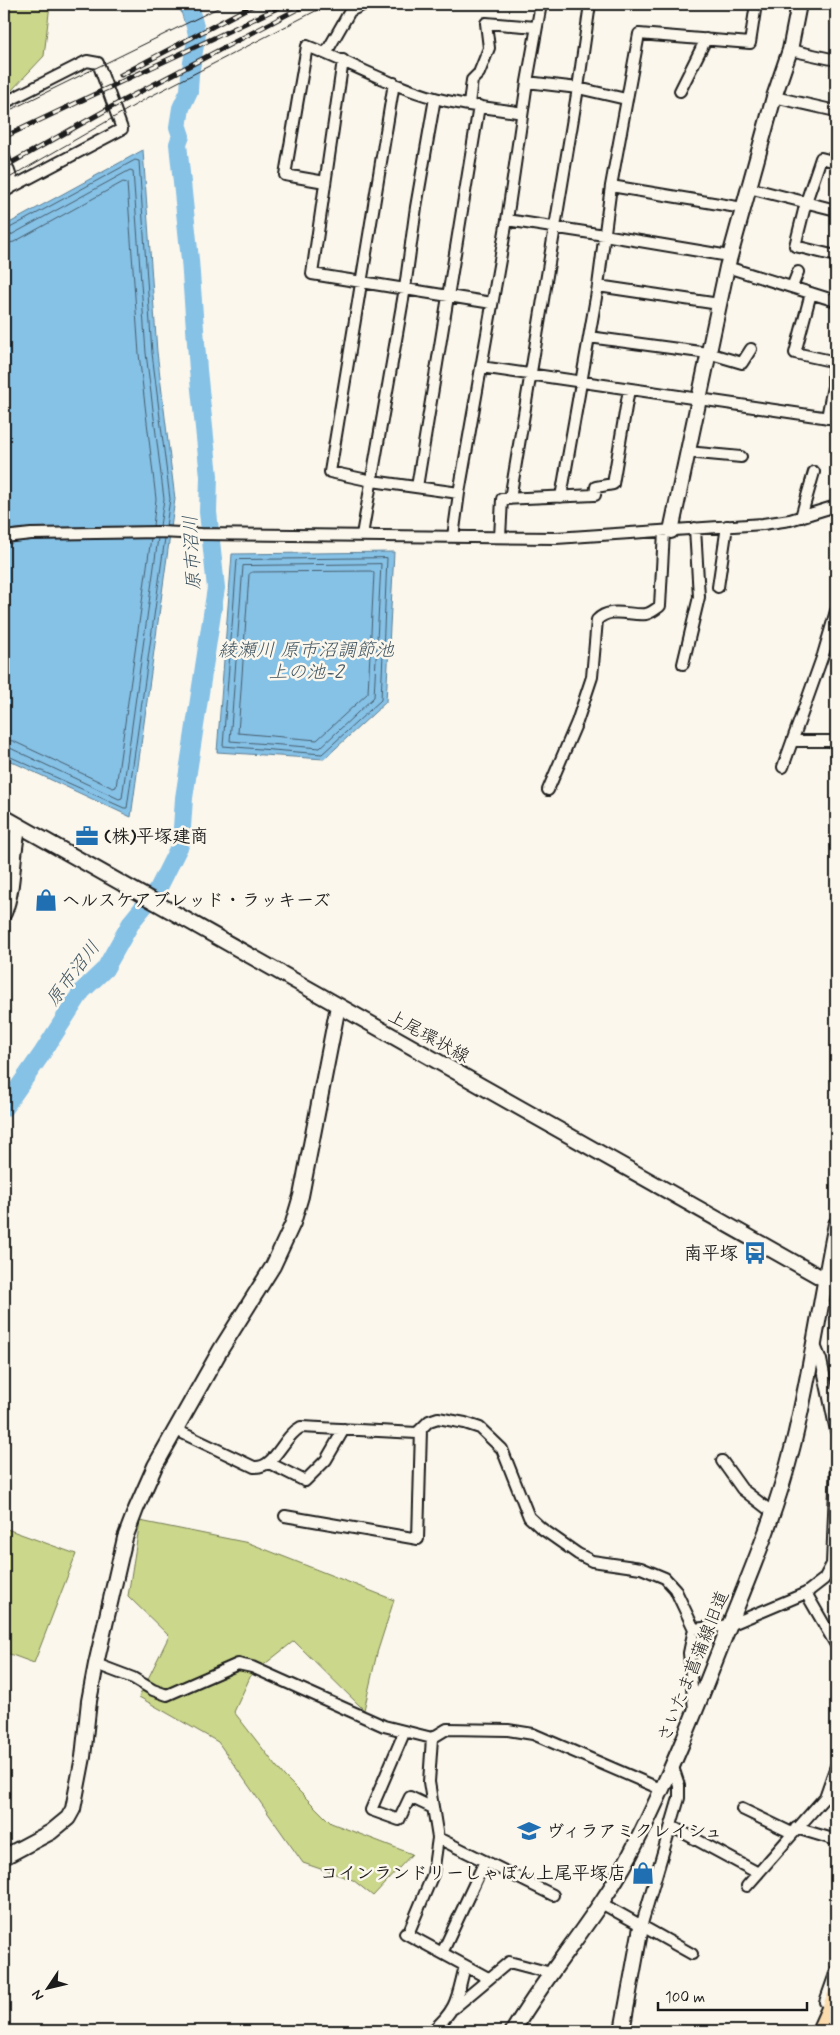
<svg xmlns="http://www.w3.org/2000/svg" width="840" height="2035" font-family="Mynerve,'Klee One',sans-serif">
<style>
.green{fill:#cbd78a;stroke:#747a53}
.water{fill:#86c1e6;stroke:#5c7f95}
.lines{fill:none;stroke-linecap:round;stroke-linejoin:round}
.shore{stroke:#465e6d;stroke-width:1}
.river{stroke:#86c1e6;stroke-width:18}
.street-casing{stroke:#1c1c1c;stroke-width:14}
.secondary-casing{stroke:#1c1c1c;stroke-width:18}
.primary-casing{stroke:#1c1c1c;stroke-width:20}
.street{stroke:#fbf7ec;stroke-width:10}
.secondary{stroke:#fbf7ec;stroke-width:14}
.primary{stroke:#fcdcac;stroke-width:16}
.tram{stroke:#1c1c1c;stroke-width:1}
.rail-casing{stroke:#1c1c1c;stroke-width:5}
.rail{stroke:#fbf7ec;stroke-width:3;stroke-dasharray:9;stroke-linecap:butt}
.labels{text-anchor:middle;stroke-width:5;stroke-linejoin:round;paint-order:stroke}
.poi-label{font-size:18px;font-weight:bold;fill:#1c1c1c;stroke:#fbf7ec;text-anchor:start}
.street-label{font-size:18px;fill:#1c1c1c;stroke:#fbf7ec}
.water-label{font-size:19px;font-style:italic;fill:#415663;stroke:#fbf7ec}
</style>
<rect width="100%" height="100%" fill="#fbf7ec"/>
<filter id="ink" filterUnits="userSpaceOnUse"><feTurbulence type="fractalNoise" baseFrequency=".02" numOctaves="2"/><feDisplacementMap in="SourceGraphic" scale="10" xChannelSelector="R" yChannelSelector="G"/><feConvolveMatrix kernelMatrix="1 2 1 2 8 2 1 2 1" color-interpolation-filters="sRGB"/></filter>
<g filter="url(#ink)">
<path class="green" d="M 4,4 L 50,4 L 44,56 L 12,90 L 4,94 Z
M 140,1521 L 249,1543 L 394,1600 L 377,1653 L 364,1710 L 294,1641 L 251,1675 L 234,1712 L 284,1776 L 331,1823 L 412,1854 L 373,1896 L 353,1880 L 303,1863 L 218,1742 L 139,1697 L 169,1636 L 128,1596 Z
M 4,1528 L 76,1554 L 34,1663 L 4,1652 Z"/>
<path class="water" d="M 183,4 L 193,4 L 190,8 L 199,26 L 195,31 L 184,21 L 180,8 Z
M 143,150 L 157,352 L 175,499 L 131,817 L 4,758 L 4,226 Z
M 394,552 L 386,702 L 324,759 L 217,752 L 232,554 Z"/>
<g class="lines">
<path class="shore" d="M 4,230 L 8,229 L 135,160 L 139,161 L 152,353 L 170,499 L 166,526
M 4,236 L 11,235 L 130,170 L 133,171 L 146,353 L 164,499 L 160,526
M 4,244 L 14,242 L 123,182 L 127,183 L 139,354 L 156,499 L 153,526
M 387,558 L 381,700 L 322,754 L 223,746 L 237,560 Z
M 381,564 L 374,697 L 320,748 L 230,741 L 243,566 Z
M 252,572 L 371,571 L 374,573 L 368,693 L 317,740 L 238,733 L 249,575 Z
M 4,740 L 13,741 L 113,788 L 116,787 L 151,538
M 4,747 L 10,748 L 119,799 L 122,798 L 158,538
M 4,754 L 124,808 L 127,808 L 165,538"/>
<path class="river" d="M 4,1108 L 41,1055 L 82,991 L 105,969 L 132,921 L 158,889 L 181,843 L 184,798 L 216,588 L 208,512 L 209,476 L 198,370 L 190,260 L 178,144 L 181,136 L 178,127 L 181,108 L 189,91 L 190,74 L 197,34 L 191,12 L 193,4"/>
<defs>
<path id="street" d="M 790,50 L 836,60
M 326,53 L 350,11 L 365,4
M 343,60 L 312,274 L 492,303
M 527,82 L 578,88 L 626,99
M 394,83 L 330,472 L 372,481 L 459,493
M 680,91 L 706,39
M 774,97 L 836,111
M 4,103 L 87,61 L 98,63 L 122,129 L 14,186
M 469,104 L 472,80 L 479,73 L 489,48 L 486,23 L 536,27
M 4,157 L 14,186 L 4,192
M 836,162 L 821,158 L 806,202 L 795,246 L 836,256
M 325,182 L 285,175 L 307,46 C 349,62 391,86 435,98 C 463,106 494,108 522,113
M 611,186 L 743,208
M 749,188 L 836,210
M 507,220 L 604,235 L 729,256
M 727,267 L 836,301
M 598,286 L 719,304
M 792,287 L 798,272
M 811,293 L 795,353 L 836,362
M 589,337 L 708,353 L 742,363 L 751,349
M 481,367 L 836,419
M 827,418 L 833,386 L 833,361
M 687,452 L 741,457
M 417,487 L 479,106
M 561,497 L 598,286 L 611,186 L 639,34 L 750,43 L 756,4
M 510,499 L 578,88 L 590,4
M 801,517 L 814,472
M 362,535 L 405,288 L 416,207 L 435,98
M 4,537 L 31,534 L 160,532 L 201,534 L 556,538 L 763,524 L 790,520 L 836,506
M 453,537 L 459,493 L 507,220 L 527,82 L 541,4
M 500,537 L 502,499 L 595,495 L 596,487 L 613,484 L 629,389
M 718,587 L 727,526
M 683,664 L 699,597 L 695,528
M 793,741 L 836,741
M 783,767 L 823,655 L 836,611
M 548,790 L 577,722 L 592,677 L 597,620 C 610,606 630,616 646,614 C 651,613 656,609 660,606 L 664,531
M 814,1343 L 821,1360 L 836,1431
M 176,1430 L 254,1467 C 275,1469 282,1437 301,1427 L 417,1433 L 429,1421 L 438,1418 L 465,1423 L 480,1428 L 502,1449 L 529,1517 L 541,1528 L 578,1554 L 592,1561 L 641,1568 L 665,1578 L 675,1589 L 694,1629 L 730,1625 L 806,1593 L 824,1579 L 832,1564 L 836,1463
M 836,1451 L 836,1463
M 722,1461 L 742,1489 L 773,1513
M 269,1463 L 305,1481 L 326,1460 L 344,1429
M 285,1516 L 418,1539 L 421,1429
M 806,1593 L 836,1645
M 96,1664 L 133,1678 L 153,1690 L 167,1695 L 238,1664 L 252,1667 L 384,1726 L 432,1738 L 447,1729 L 508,1730 L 533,1734 L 663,1790
M 694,1710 L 689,1653 L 694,1629
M 404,1733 L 371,1810 L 399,1820 L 410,1797 L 433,1808
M 742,1809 L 792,1833
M 671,1826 L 758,1873
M 796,1828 L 836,1840
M 438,1838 L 553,1895
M 747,1886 L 825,1797 L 836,1766
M 601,1903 L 692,1954
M 641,1927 L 679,1798 L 679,1785 L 673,1767
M 405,1933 L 488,1978
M 408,1934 L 433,1874 L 438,1838 L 429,1782 L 432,1738
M 442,1953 L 485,1861
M 825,2002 L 836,1971
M 454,2008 L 509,1962 L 551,1973
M 432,2031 C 458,2009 457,1997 465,1966"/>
<path id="secondary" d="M 671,531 L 727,267 L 774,97 L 790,50 L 799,4
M 4,817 L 836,1286
M 4,913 C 15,885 11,855 19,826
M 4,1857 L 51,1832 L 68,1818 L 73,1809 L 83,1757 L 89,1701 L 96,1664 L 125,1538 L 136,1509 L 155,1466 L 221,1349 L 273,1266 L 293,1223 L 301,1196 L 338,1006
M 513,2031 C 549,1970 597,1917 630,1855 C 667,1784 696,1710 725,1636 C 750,1574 777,1511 793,1445 C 811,1372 821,1298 836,1224
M 622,2031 L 641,1927"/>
<path id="primary" d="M 820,2031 L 836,1995"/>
</defs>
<use href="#street" class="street-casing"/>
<use href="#secondary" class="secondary-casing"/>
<use href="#primary" class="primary-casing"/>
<use href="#street" class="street"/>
<use href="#secondary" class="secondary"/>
<use href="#primary" class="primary"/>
<path class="tram" d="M 4,113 L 226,4
M 4,181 L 149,97 L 329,4"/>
<defs>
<path id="rail" d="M 121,75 L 255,4
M 4,137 L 286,4
M 4,167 L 124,100 L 307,4"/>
</defs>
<use href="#rail" class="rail-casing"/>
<use href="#rail" class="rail"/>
</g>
</g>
<defs>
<symbol id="office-bare" viewBox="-9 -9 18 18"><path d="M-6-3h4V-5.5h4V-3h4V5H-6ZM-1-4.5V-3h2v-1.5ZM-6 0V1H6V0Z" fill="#1f6fb2" stroke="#fbf7ec" stroke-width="2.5" paint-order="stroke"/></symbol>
<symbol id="shop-bare" viewBox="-9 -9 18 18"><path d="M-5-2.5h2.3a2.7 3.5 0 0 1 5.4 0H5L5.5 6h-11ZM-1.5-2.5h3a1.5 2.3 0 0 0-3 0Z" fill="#1f6fb2" stroke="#fbf7ec" stroke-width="2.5" paint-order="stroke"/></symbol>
<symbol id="bus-bare" viewBox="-9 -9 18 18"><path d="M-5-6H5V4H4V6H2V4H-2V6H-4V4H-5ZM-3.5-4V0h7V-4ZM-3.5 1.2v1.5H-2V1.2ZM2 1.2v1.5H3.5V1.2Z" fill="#1f6fb2" stroke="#fbf7ec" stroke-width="2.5" paint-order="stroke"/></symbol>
<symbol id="school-bare" viewBox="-9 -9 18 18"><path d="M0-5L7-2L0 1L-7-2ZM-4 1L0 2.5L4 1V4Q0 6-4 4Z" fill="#1f6fb2" stroke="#fbf7ec" stroke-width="2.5" paint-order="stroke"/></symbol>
</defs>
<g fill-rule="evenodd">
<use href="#office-bare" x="71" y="820" width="32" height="32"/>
<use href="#shop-bare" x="30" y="884" width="32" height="32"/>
<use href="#bus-bare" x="739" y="1237" width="32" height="32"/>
<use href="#school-bare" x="513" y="1815" width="32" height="32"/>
<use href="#shop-bare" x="627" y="1857" width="32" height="32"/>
</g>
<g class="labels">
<g class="poi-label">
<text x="104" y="842">(株)平塚建商</text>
<text x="62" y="906">ヘルスケアブレッド・ラッキーズ</text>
<text x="738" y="1259" text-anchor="end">南平塚</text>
<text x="546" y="1837">ヴィラアミクレイシュ</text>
<text x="626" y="1879" text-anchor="end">コインランドリーしゃぼん上尾平塚店</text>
</g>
<g class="street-label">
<text transform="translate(429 1036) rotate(29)" y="6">上尾環状線</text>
<text transform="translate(693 1666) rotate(-68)" y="6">さいたま菖蒲線旧道</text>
</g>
<g class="water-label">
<text transform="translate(191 553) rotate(-93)" y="7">原市沼川</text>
<text x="306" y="656">綾瀬川 原市沼調節池<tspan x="306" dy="22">上の池-2</tspan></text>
<text transform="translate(72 973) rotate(-53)" y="7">原市沼川</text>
</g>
</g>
<rect width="840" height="2035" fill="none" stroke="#fbf7ec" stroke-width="20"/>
<rect x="10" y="10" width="820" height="2015" fill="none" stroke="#1c1c1c" stroke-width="2" filter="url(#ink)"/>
<g transform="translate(48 1988) rotate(235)" stroke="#fbf7ec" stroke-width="4" paint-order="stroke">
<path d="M0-4L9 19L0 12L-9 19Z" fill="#1c1c1c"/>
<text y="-8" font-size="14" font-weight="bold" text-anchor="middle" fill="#1c1c1c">N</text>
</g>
<path d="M658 2002v8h149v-8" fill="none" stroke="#1c1c1c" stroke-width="2.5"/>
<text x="665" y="2002" font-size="15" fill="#1c1c1c" stroke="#fbf7ec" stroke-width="4" paint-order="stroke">100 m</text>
</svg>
